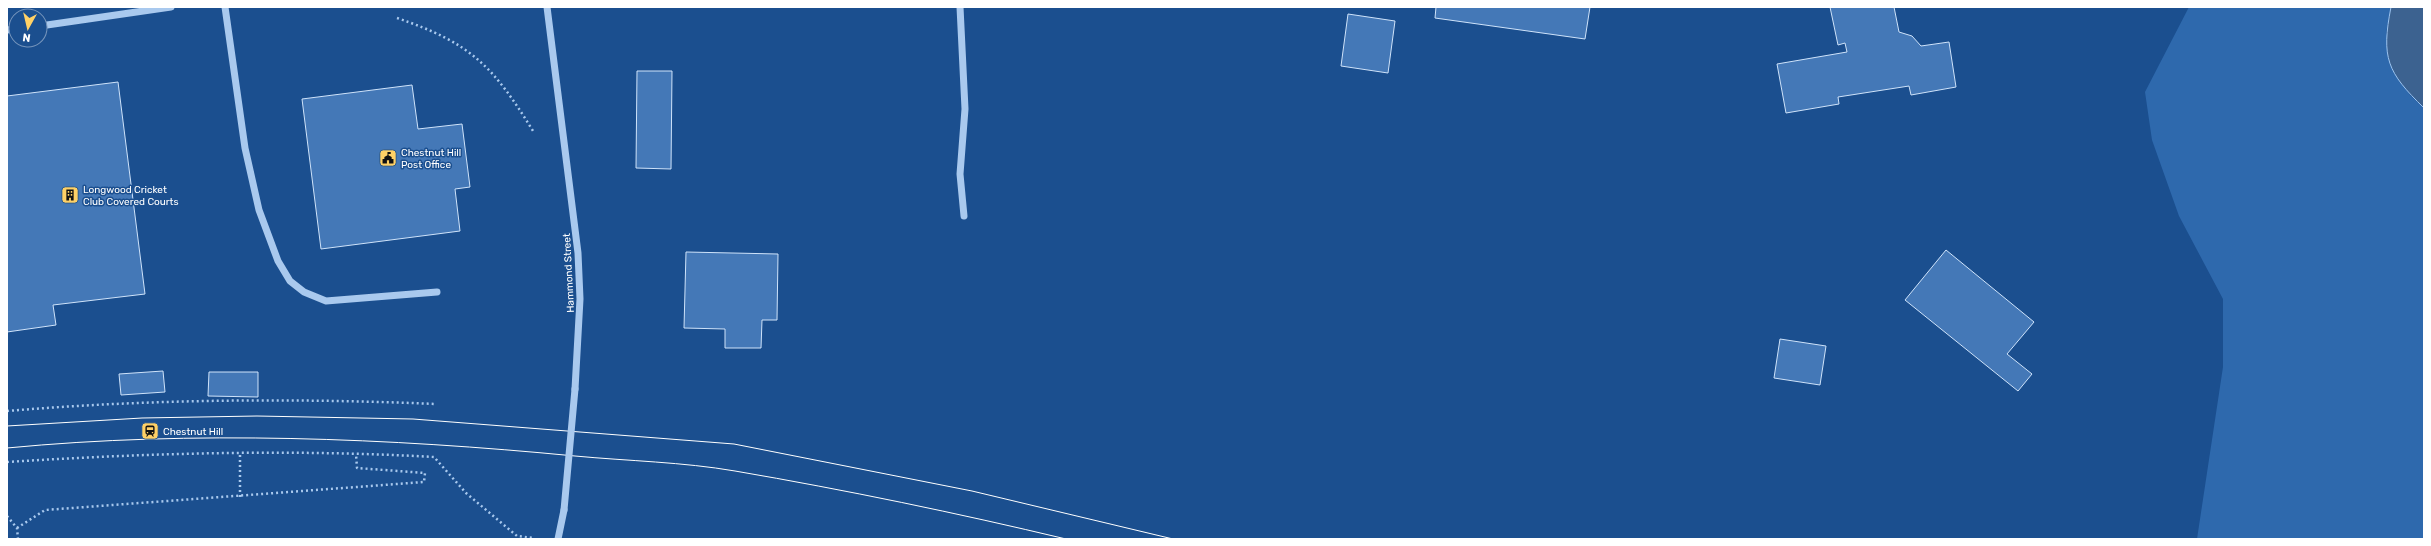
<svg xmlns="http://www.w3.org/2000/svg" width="2431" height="546" font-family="Rubik,sans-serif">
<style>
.green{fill:#2e69ad}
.water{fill:#3c6290;stroke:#9cc4f0}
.building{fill:#4478b7;stroke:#cfe3fa}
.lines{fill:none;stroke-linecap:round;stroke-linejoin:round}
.path{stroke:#a9c9ee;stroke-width:2.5;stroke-dasharray:2 3;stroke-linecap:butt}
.minor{stroke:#a9c9ee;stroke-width:7}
.tram{stroke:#fff;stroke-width:1}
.minor-bridge{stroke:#a9c9ee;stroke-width:7}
.labels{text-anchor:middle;stroke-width:3;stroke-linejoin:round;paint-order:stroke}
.poi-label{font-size:10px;fill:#fff;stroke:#1b4f8f;text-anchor:start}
.street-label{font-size:10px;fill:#fff;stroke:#1b4f8f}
</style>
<rect width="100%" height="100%" fill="#1b4f8f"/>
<path class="green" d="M 2189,7 L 2391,7 L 2386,33 L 2410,95 L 2424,108 L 2424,539 L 2197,539 L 2223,367 L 2223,299 L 2179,216 L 2152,140 L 2145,92 Z"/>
<path class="water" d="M 2391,7 L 2424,7 L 2424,108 C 2387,72 2381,58 2391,7 Z"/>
<path class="building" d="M 1436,7 L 1590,7 L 1585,39 L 1435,18 Z
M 1830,7 L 1894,7 L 1899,32 L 1912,36 L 1921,46 L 1949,42 L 1956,87 L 1911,95 L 1909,86 L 1838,97 L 1839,104 L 1786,113 L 1777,64 L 1847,52 L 1845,43 L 1838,45 Z
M 1348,14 L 1395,21 L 1388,73 L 1341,66 Z
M 637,71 L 672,71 L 671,169 L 636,168 Z
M 118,82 L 145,294 L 53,305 L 56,325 L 7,332 L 7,96 Z
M 412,85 L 418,129 L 462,124 L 470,187 L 455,189 L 460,231 L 321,249 L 302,99 Z
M 1946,250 L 2034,322 L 2007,354 L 2032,374 L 2018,391 L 1905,300 Z
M 686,252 L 778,254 L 777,320 L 762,320 L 761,348 L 725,348 L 725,329 L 684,328 Z
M 1780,339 L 1826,346 L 1820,385 L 1774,378 Z
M 163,371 L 165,392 L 121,395 L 119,374 Z
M 209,372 L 258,372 L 258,397 L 208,396 Z"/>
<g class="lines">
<path class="path" d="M 397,18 C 471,43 493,66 533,131
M 7,411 C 150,399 293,398 436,404
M 7,462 C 149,453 291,449 434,457 L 466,493 L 517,536 L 534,538
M 240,497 L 240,452
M 7,516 L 17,528 L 18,539
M 17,528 L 45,510 L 424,482 L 425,473 L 357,468 L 356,454"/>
<path class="minor" d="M 225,7 L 245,148 L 259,210 L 278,261 L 290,281 L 304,292 L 326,301 L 437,292
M 547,7 L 578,253 L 580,299 L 575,389
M 960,7 L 965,109 L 960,174 L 964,216
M 40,26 L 171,7
M 7,30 L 16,29
M 558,539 L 564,510"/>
<path class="tram" d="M 7,426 L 142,418 L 257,416 L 413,419 L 734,444 L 972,491 L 1173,539
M 7,448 C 193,430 389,438 575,456 C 628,461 683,462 735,471 C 846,490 957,513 1066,539"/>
<path class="minor-bridge" d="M 564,510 L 575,389"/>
</g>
<defs>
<symbol id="civic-square" viewBox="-11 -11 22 22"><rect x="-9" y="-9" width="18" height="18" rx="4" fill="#ffd166" stroke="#1b4f8f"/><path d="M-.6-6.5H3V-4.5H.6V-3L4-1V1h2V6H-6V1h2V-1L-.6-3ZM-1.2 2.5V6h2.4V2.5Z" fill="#111"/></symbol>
<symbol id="building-square" viewBox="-11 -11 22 22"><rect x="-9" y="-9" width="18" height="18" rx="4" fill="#ffd166" stroke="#1b4f8f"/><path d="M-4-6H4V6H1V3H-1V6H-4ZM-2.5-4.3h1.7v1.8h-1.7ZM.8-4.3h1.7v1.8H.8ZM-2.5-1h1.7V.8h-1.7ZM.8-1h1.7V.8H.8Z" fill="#111"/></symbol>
<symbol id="station-square" viewBox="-11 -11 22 22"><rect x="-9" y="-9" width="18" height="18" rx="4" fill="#ffd166" stroke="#1b4f8f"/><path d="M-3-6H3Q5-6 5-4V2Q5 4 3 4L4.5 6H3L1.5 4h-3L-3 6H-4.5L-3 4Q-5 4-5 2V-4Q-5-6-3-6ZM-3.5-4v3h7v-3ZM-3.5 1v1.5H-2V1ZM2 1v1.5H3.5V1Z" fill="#111"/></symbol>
</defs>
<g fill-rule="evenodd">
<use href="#civic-square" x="378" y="148" width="20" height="20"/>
<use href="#building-square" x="60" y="185" width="20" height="20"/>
<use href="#station-square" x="140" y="421" width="20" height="20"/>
</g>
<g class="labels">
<g class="poi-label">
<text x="401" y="156">Chestnut Hill<tspan x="401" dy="12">Post Office</tspan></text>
<text x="83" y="193">Longwood Cricket<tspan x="83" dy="12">Club Covered Courts</tspan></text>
<text x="163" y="435">Chestnut Hill</text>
</g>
<g class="street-label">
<text transform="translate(568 273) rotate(-93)" y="4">Hammond Street</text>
</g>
</g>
<rect width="2431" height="546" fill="none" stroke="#ffffff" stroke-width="16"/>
<g transform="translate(28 28) rotate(188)"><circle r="19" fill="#1b4f8f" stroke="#7695bc"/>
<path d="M0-3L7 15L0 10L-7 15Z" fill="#ffd166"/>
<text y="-6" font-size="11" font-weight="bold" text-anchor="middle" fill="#ffffff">N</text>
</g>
</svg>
